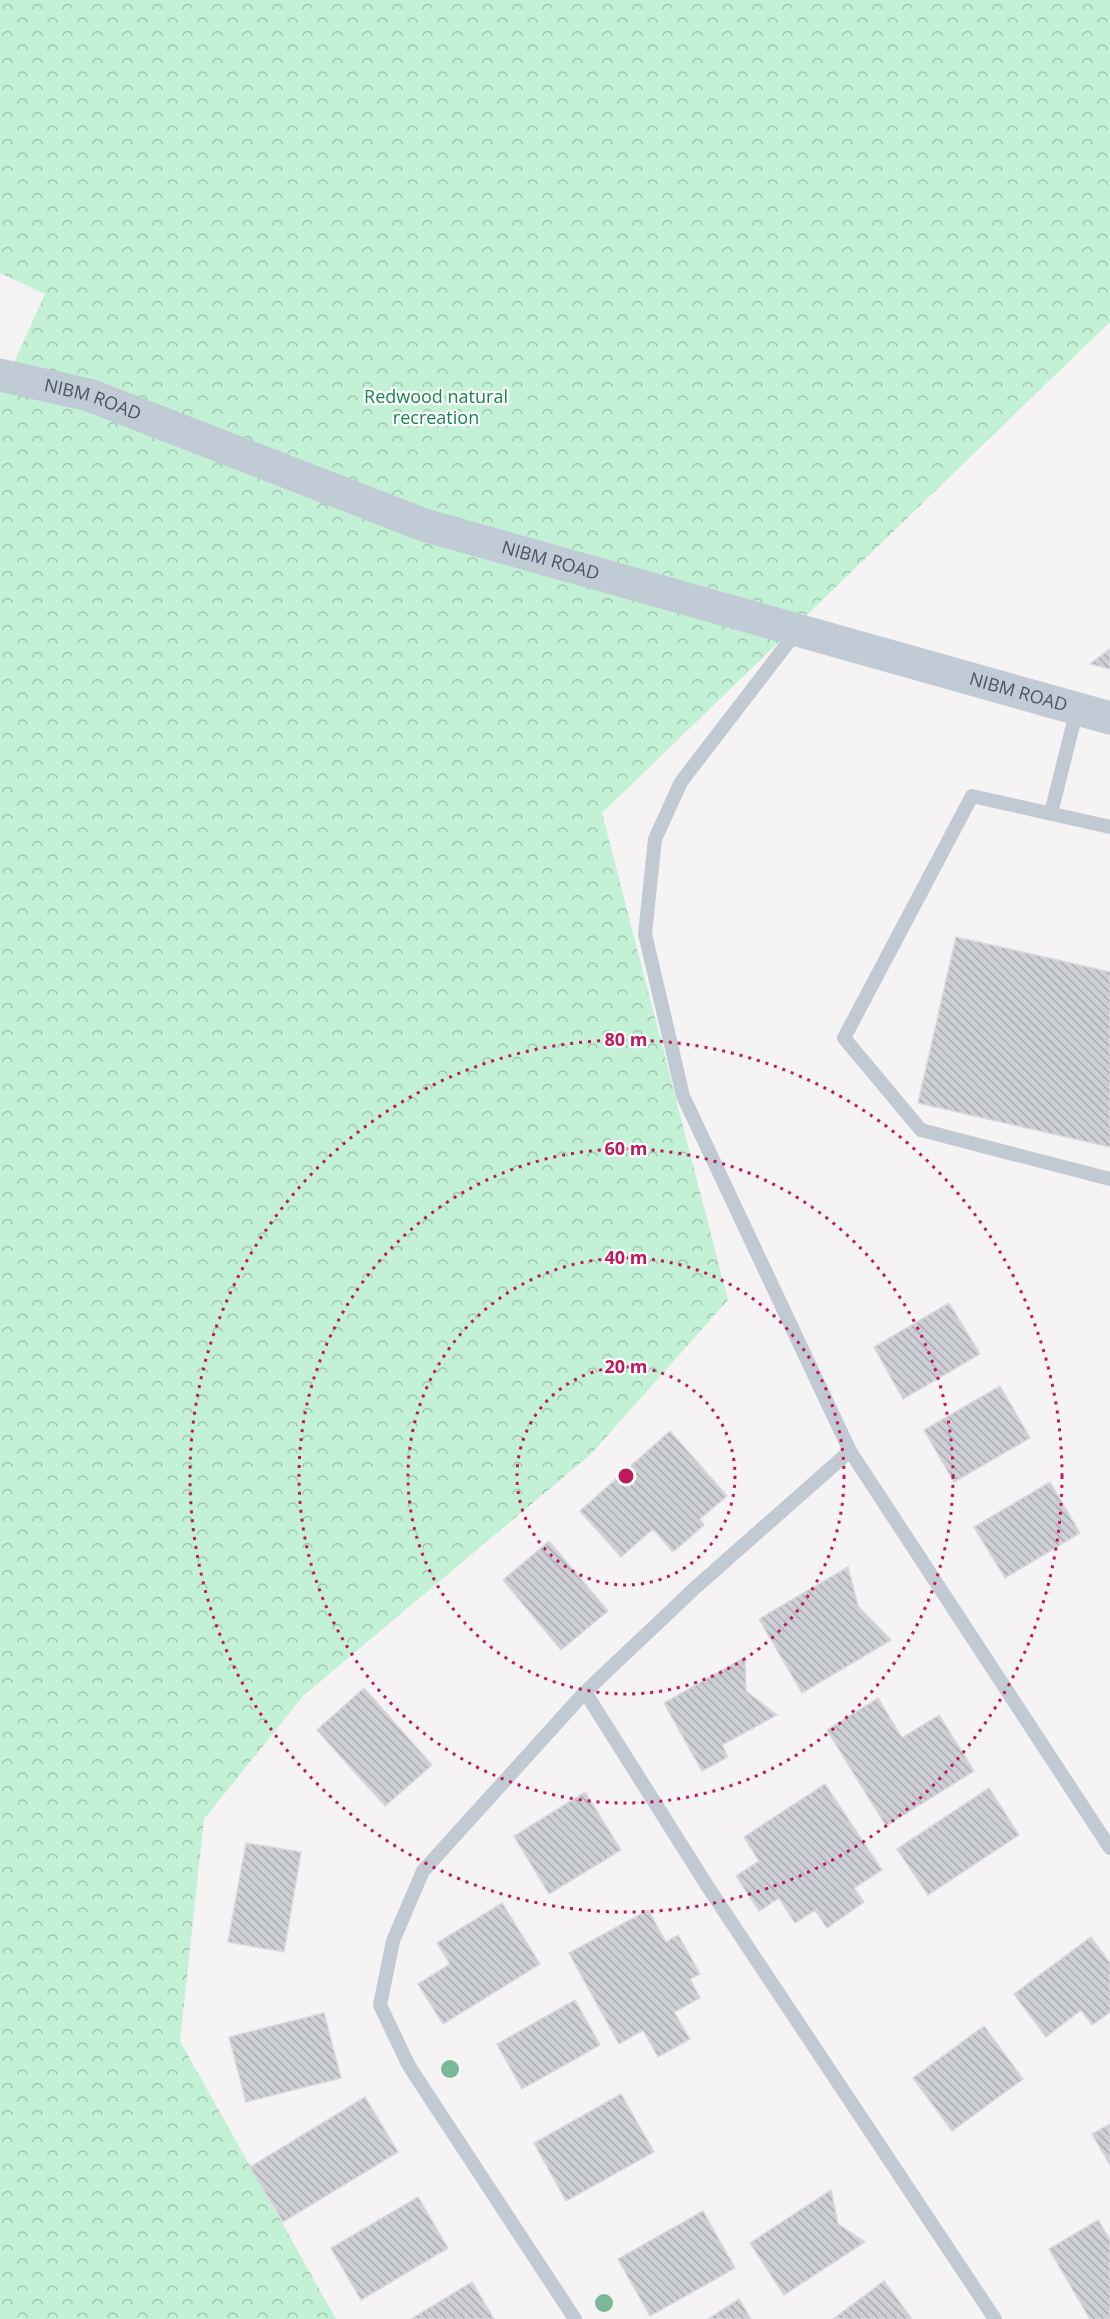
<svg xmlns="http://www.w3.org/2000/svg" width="1110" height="2319" font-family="'Open Sans',sans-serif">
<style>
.forest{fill:url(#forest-crowns)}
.building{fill:url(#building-back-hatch);stroke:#d7d9de;stroke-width:1.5}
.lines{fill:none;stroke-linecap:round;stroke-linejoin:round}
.lane{stroke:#c1cad2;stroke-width:14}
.secondary{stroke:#c1cbd6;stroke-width:33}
.tree{fill:#7bb799}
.ring{fill:none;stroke:#c2185b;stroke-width:3;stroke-dasharray:3 6}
.labels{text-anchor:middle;stroke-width:4.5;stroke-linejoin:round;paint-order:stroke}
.park-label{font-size:18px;fill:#17864f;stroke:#fff}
.street-label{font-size:18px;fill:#4a5661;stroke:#fff}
.centre{fill:#c2185b;stroke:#fff;stroke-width:3}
.ring-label{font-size:18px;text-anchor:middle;font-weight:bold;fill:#c2185b;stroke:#fff;stroke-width:4.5;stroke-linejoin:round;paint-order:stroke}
</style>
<defs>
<pattern id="forest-crowns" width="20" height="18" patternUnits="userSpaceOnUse" patternTransform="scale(1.5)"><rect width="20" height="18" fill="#c3f1d5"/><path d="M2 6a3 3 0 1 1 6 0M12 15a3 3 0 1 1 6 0" fill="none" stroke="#a0c6b0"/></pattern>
<pattern id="building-back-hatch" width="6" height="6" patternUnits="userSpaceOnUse" patternTransform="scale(1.5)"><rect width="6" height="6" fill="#cdcfd5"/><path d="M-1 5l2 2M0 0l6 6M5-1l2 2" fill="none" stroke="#a8abb0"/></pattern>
</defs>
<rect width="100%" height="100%" fill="#f5f3f3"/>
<path class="forest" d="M 0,0 L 1110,0 L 1110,322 L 602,813 L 728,1300 L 591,1454 L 303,1696 L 204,1819 L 180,2041 L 336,2319 L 0,2319 L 0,393 L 45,294 L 0,273 Z"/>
<path class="building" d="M 1110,649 L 1110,669 L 1090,664 Z
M 956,937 L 1110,972 L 1110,1147 L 918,1103 Z
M 949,1303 L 980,1354 L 903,1399 L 874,1347 Z
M 1000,1386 L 1030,1438 L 954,1482 L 924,1430 Z
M 670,1431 L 727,1496 L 700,1519 L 704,1525 L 673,1552 L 653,1529 L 621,1557 L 580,1511 Z
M 1050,1482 L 1080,1533 L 1005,1578 L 974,1527 Z
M 549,1541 L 608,1611 L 561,1650 L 503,1580 Z
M 848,1567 L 858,1606 L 891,1640 L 802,1693 L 759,1619 Z
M 745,1657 L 746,1691 L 777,1715 L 722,1745 L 728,1757 L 702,1771 L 664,1703 Z
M 364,1688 L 432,1765 L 385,1806 L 317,1730 Z
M 878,1698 L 902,1738 L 939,1715 L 974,1771 L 886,1826 L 827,1730 Z
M 825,1784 L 882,1870 L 854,1888 L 864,1902 L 827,1928 L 815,1910 L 795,1923 L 779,1898 L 759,1911 L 736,1876 L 759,1861 L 744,1837 Z
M 989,1788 L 1019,1835 L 928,1895 L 897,1849 Z
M 585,1792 L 621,1850 L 549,1894 L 514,1836 Z
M 246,1843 L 301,1852 L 284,1952 L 228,1942 Z
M 502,1903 L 540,1964 L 443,2024 L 418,1984 L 450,1964 L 437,1943 Z
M 648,1910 L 666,1942 L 678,1935 L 700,1974 L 690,1979 L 700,1998 L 674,2012 L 690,2039 L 658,2057 L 643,2030 L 619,2044 L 569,1953 Z
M 1091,1937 L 1110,1963 L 1110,2012 L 1092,2025 L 1081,2010 L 1046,2037 L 1014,1994 Z
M 575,2000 L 600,2045 L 522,2089 L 497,2044 Z
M 324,2013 L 341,2078 L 246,2102 L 229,2037 Z
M 984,2026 L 1023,2079 L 952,2131 L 913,2078 Z
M 621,2094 L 654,2152 L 566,2201 L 534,2143 Z
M 365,2097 L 398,2152 L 283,2222 L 250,2167 Z
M 1110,2124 L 1110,2165 L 1092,2134 Z
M 831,2190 L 838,2224 L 865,2242 L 784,2295 L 750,2243 Z
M 418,2197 L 448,2248 L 361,2300 L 331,2248 Z
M 703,2211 L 735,2268 L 650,2316 L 618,2259 Z
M 1098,2220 L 1110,2240 L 1110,2319 L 1090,2319 L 1049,2249 Z
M 884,2281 L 912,2319 L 833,2319 Z
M 472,2282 L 494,2319 L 411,2319 Z
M 739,2299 L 751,2319 L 708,2319 Z"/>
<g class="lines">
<path class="lane" d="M 797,631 L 681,782 L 655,839 L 645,934 L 683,1096 L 850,1451 L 1110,1848
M 1051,813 L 1077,709
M 1110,827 L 972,796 L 844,1038 L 921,1130 L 1110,1179
M 850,1451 L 696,1587 L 585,1692 L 708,1887 L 995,2319
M 575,2319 L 409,2066 L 380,2005 L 393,1941 L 423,1871 L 585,1692"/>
<path class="secondary" id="s1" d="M 0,375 L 89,395 L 424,525 L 1110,718"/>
</g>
<g class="tree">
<circle cx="450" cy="2069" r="9"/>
<circle cx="604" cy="2303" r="9"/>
</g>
<g class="ring">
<circle cx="626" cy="1476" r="109"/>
<circle cx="626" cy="1476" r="218"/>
<circle cx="626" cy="1476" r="327"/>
<circle cx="626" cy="1476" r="436"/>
</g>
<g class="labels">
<g class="park-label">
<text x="436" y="403">Redwood natural<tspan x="436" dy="21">recreation</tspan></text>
</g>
<g class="street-label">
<text dy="6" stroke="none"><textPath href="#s1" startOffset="96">NIBM ROAD</textPath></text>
<text dy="6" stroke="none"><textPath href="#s1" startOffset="582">NIBM ROAD</textPath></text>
<text dy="6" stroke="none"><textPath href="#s1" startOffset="1068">NIBM ROAD</textPath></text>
</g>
</g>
<circle cx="626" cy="1476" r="9" class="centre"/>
<g class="ring-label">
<text x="626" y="1046">80 m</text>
<text x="626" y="1155">60 m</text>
<text x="626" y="1264">40 m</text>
<text x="626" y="1373">20 m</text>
</g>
</svg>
